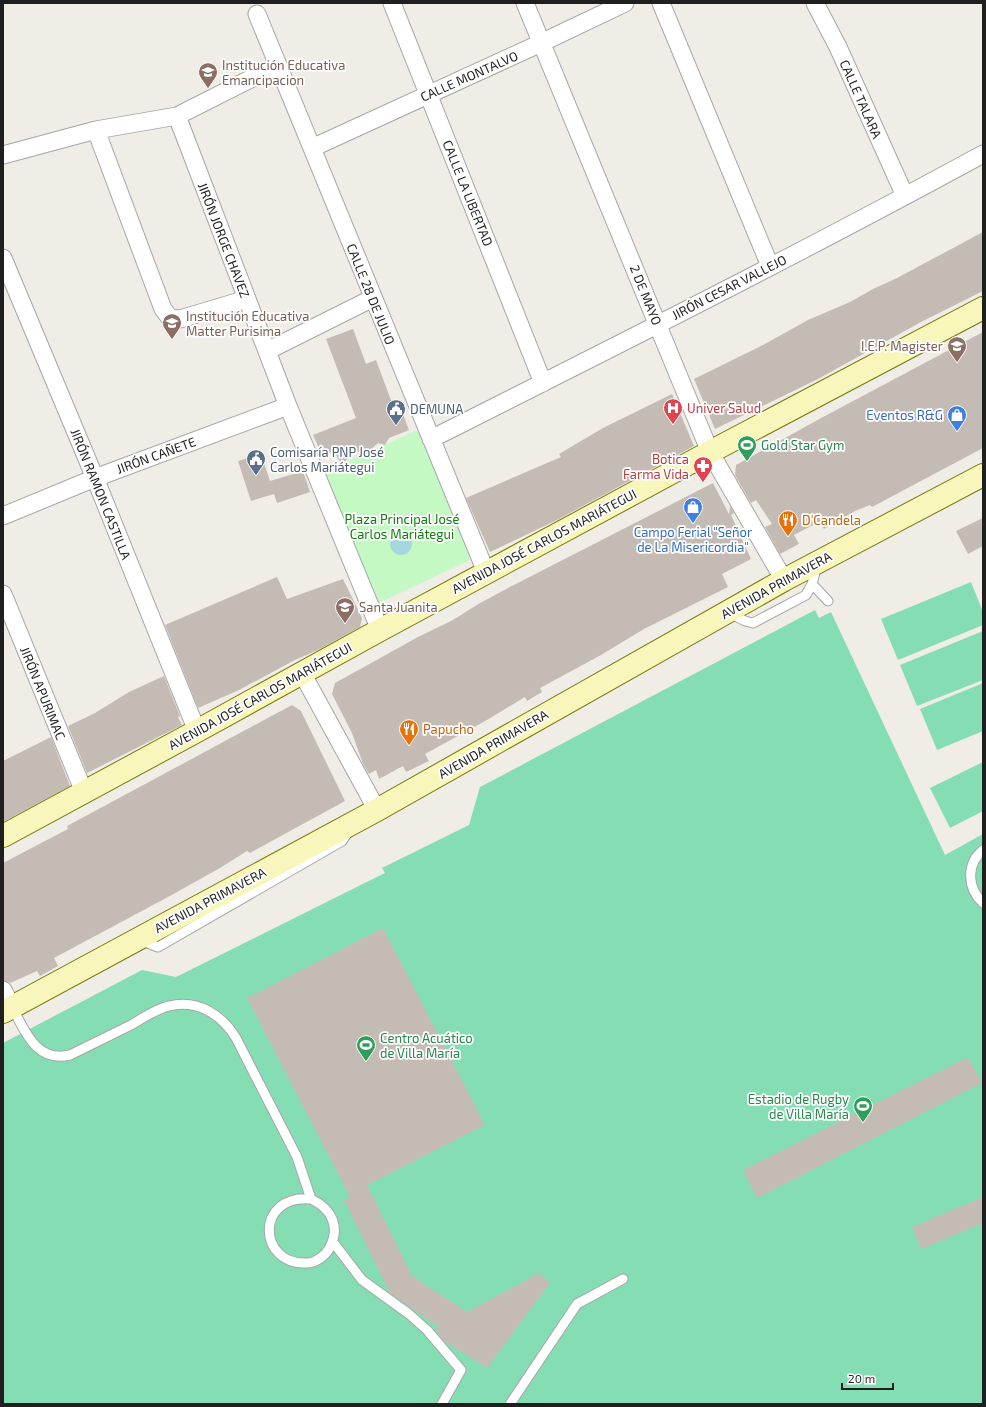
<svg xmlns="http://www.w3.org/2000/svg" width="986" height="1407" font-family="'Exo 2',sans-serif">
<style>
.park{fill:#c4f9c4}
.pitch{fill:#85deb3}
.water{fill:#a7d6dd}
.building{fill:#c5bbb5}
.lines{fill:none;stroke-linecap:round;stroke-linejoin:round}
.lane-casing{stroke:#a6a6a6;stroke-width:11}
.street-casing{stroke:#a6a6a6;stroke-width:19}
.secondary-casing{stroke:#747606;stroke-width:24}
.lane{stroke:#fff;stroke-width:9}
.street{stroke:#fff;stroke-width:17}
.secondary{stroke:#f9f6bb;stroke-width:22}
.labels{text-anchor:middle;stroke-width:3.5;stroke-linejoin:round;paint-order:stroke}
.education-label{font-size:13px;fill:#785e54;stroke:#fff;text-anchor:start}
.street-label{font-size:13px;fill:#1f1f1f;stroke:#fff}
.health-label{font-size:13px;fill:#be3a42;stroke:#fff;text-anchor:start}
.service-label{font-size:13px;fill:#4e5e75;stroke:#fff;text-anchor:start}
.shop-label{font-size:13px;fill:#366cbe;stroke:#fff;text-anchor:end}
.leisure-label{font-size:13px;fill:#27864d;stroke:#fff;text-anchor:start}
.park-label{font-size:13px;fill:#0e7e0d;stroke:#fff}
.food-label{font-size:13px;fill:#c56008;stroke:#fff;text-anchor:start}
</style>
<rect width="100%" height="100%" fill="#f0ece6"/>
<path class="park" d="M 418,430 L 472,559 L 379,603 L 323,472 Z"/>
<path class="pitch" d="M 971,582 L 983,612 L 983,625 L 898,660 L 881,619 Z
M 815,610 L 819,618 L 831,612 L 945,855 L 983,834 L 983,1404 L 3,1404 L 3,1043 L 142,970 L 176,977 L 385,873 L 382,868 L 469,825 L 480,787 Z
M 983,631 L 983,680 L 917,706 L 900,665 Z
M 983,683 L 983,731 L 937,750 L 920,709 Z
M 983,762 L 983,811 L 950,828 L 930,788 Z"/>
<path class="water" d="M390 544a11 11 0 1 1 22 0a11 11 0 1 1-22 0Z"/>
<path class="building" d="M 983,232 L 983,291 L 921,322 L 818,379 L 715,429 L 694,379 L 763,345 L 808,320 L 850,302 L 873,289 L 897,278 Z
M 353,329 L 366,364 L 376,360 L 392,403 L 398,401 L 409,430 L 389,438 L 385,445 L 378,443 L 369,451 L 364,452 L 355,452 L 348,459 L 341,464 L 334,451 L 322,455 L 313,435 L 356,418 L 326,339 Z
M 983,332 L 983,448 L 872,507 L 870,505 L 855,511 L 824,529 L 819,522 L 794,535 L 799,544 L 780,554 L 765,527 L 772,524 L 756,500 L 751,503 L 735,475 L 736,465 L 823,417 Z
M 672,394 L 694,446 L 557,520 L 490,552 L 466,498 L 561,457 L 559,454 L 603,428 Z
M 261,454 L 270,481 L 303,471 L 310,492 L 277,503 L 274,494 L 251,501 L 238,461 Z
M 713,483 L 729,514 L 730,506 L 734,513 L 731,515 L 751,559 L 722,574 L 728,587 L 644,629 L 601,655 L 540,688 L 542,692 L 527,701 L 525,697 L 487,720 L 425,754 L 429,761 L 406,772 L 403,766 L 379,779 L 376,770 L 369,774 L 363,764 L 352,733 L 332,694 L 335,683 L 418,637 L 453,620 L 480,603 L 510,587 Z
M 983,518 L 983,546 L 968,554 L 956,531 Z
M 277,577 L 287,599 L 343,579 L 362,618 L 360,627 L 320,649 L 293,661 L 239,690 L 198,708 L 165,625 Z
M 164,676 L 180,716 L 178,717 L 182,725 L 87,773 L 68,726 L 95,713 L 129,692 Z
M 292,705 L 301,711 L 345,801 L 250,853 L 247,851 L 220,868 L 168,897 L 54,958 L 58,966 L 40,976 L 37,971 L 10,983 L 3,980 L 3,863 L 68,829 L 67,826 Z
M 51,737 L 70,786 L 3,822 L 3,761 Z
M 383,928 L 485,1125 L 367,1185 L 412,1276 L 467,1312 L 539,1273 L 550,1283 L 487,1368 L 444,1341 L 435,1330 L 439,1327 L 390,1293 L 344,1200 L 350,1197 L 247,998 Z
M 968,1057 L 982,1083 L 757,1198 L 743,1170 Z
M 983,1197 L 983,1223 L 921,1249 L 912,1227 Z"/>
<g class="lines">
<defs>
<path id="lane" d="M 812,584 L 828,601
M 728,612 L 745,621 L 753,623 L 806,595 L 812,584 L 817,565
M 983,850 C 966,864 967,888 983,903
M 140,940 L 158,947 L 342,841 L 349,831
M 12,1007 C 25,1031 36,1063 70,1055 C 90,1045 111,1035 131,1025 C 141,1019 158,1008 169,1006 C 198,999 222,1015 236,1038 L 297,1157 L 311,1199 C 332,1209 341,1227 329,1249 C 325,1256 315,1263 307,1263 C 258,1266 254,1194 311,1199
M 333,1242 L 362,1280 L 409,1314 L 427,1330 L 461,1370 L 442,1404
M 510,1404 L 577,1304 L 623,1279"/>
<path id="street" d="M 392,3 L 543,383
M 525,3 L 710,452 L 784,580
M 661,3 L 770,266
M 815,3 L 838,47 L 905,196
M 257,14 L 486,572
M 177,116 L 288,406 L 380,630
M 96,130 L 163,309 L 170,318 L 180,319 L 247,299
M 312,148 L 541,43 L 625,3
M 3,155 L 96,130 L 177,116 L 278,65
M 3,258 L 95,478 L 197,731
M 267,351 L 373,298
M 431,439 C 616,346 801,253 983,154
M 3,516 L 95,478 L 288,406
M 3,594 L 84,792
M 302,673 L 377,810
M 3,990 L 12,1007"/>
<path id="secondary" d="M 3,836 L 197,731 L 380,630 L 710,452 L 983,308
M 3,1012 L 377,810 L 784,580 L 983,475"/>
</defs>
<use href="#lane" class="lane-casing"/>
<use href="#street" class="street-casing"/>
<use href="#secondary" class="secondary-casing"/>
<use href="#lane" class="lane"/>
<use href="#street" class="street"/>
<use href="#secondary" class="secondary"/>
</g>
<defs>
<symbol id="school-pin" viewBox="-11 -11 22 30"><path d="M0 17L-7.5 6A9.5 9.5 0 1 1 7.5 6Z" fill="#8d6e63" stroke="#fff"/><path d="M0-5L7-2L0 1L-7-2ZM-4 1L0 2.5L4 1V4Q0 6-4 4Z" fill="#fff"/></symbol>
<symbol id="hospital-pin" viewBox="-11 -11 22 30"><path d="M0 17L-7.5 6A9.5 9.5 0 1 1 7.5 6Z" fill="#e0444e" stroke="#fff"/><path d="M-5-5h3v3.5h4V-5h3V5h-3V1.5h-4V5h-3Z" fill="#fff"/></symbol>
<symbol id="civic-pin" viewBox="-11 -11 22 30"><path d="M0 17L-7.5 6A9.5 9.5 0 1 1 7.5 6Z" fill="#5c6f8a" stroke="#fff"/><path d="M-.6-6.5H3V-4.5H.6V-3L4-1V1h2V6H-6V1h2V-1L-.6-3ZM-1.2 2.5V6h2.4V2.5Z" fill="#fff"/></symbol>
<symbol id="shop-pin" viewBox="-11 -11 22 30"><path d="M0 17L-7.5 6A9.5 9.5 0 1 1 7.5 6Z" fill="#3f7fe0" stroke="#fff"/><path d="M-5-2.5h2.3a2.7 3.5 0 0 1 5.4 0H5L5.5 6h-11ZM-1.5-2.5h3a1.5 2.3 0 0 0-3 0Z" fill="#fff"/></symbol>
<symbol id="stadium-pin" viewBox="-11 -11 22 30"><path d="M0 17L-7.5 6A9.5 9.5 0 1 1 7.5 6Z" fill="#2e9e5b" stroke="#fff"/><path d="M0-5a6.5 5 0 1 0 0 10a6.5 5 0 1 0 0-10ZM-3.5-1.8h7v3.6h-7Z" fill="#fff"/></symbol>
<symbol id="pharmacy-pin" viewBox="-11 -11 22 30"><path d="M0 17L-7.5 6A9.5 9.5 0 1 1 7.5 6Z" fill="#e0444e" stroke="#fff"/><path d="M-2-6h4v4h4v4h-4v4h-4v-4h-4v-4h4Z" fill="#fff"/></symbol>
<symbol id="restaurant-pin" viewBox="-11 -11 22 30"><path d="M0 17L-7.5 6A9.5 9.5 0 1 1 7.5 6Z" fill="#e8710a" stroke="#fff"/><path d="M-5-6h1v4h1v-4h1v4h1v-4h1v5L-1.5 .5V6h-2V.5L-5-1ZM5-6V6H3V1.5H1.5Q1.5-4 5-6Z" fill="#fff"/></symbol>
</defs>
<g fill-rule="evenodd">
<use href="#school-pin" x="197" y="61" width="22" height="30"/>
<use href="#school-pin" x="161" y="312" width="22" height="30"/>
<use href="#school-pin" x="946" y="335" width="22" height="30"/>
<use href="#hospital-pin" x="662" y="397" width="22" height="30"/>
<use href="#civic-pin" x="385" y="398" width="22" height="30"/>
<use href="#shop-pin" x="946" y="404" width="22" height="30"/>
<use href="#stadium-pin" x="736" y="434" width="22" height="30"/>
<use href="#civic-pin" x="245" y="448" width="22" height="30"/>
<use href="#pharmacy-pin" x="692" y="455" width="22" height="30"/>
<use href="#shop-pin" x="682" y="496" width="22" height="30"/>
<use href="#restaurant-pin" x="777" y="509" width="22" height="30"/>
<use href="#school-pin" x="334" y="596" width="22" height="30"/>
<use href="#restaurant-pin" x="398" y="718" width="22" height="30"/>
<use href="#stadium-pin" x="355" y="1034" width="22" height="30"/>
<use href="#stadium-pin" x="852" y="1095" width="22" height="30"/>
</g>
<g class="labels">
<g class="education-label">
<text x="222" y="70">Institución Educativa<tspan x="222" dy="15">Emancipacion</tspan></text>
<text x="186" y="321">Institución Educativa<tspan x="186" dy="15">Matter Purisima</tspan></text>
<text x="943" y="351" text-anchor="end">I.E.P. Magister</text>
<text x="359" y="612">Santa Juanita</text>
</g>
<g class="street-label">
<text transform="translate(469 76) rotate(-24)" y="5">CALLE MONTALVO</text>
<text transform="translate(861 99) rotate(66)" y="5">CALLE TALARA</text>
<text transform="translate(468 193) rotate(68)" y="5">CALLE LA LIBERTAD</text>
<text transform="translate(224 240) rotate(69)" y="5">JIRÓN JORGE CHAVEZ</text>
<text transform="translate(729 287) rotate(-27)" y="5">JIRÓN CESAR VALLEJO</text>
<text transform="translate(371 294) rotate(68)" y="5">CALLE 28 DE JULIO</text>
<text transform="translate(646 295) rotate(68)" y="5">2 DE MAYO</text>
<text transform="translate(156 455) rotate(-20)" y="5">JIRÓN CAÑETE</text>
<text transform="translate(101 494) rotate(68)" y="5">JIRÓN RAMON CASTILLA</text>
<text transform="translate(544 541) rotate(-28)" y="5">AVENIDA JOSÉ CARLOS MARIÁTEGUI</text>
<text transform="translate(776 585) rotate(-29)" y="5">AVENIDA PRIMAVERA</text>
<text transform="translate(43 693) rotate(68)" y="5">JIRÓN APURIMAC</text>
<text transform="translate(260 696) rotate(-29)" y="5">AVENIDA JOSÉ CARLOS MARIÁTEGUI</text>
<text transform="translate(493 744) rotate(-30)" y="5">AVENIDA PRIMAVERA</text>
<text transform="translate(210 900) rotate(-28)" y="5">AVENIDA PRIMAVERA</text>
</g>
<g class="health-label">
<text x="687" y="413">Univer Salud</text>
<text x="689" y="464" text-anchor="end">Botica<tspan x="689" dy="15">Farma Vida</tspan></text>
</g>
<g class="service-label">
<text x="410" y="414">DEMUNA</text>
<text x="270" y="457">Comisaría PNP José<tspan x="270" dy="15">Carlos Mariátegui</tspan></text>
</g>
<g class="shop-label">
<text x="943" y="420">Eventos R&amp;G</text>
<text x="693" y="537" text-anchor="middle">Campo Ferial "Señor<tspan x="693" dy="15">de La Misericordia"</tspan></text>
</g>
<g class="leisure-label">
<text x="761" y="450">Gold Star Gym</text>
<text x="380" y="1043">Centro Acuático<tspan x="380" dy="15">de Villa María</tspan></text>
<text x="849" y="1104" text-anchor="end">Estadio de Rugby<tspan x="849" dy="15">de Villa María</tspan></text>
</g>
<g class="park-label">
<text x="402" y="524">Plaza Principal José<tspan x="402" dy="15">Carlos Mariátegui</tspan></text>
</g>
<g class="food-label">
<text x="802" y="525">D'Candela</text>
<text x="423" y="734">Papucho</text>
</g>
</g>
<rect width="986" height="1407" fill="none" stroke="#1f1f1f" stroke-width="8"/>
<path d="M842 1383v6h51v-6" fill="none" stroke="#1f1f1f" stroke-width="2"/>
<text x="848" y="1383" font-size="12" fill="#1f1f1f" stroke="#ffffff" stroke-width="3" paint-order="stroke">20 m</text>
</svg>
